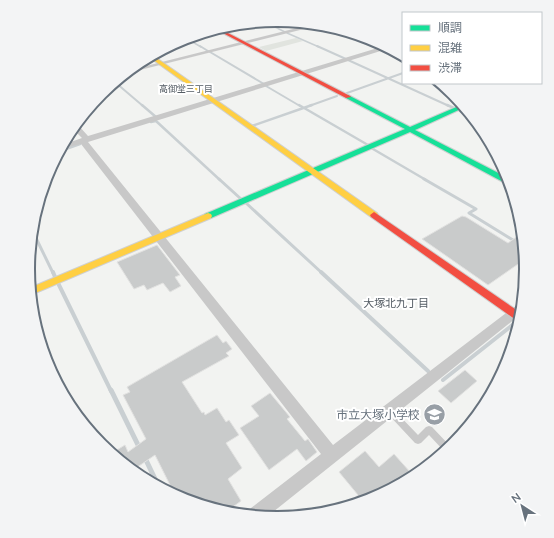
<svg xmlns="http://www.w3.org/2000/svg" width="554" height="538" font-family="Mulish,'Noto Sans JP',sans-serif">
<style>
.green{fill:#e1e4df}
.lines{fill:none;stroke-linecap:round;stroke-linejoin:round}
.stream-far5{stroke:#c9cfd2;stroke-width:1.5}
.stream-far4{stroke:#c9cfd2;stroke-width:2}
.stream-far3{stroke:#c9cfd2;stroke-width:2.5}
.stream-far2{stroke:#c9cfd2;stroke-width:3}
.stream-far1{stroke:#c9cfd2;stroke-width:4}
.stream{stroke:#c9cfd2;stroke-width:5}
.building{fill:#c9cbcb;stroke:#e2e2e1}
.fast-casing{stroke:#cfd0d0;stroke-width:2}
.slow-casing{stroke:#cfd0d0;stroke-width:2}
.jam-casing{stroke:#cfd0d0;stroke-width:2}
.lane{fill:#c8c8c8;fill-rule:evenodd}
.street{fill:#c8c8c8;fill-rule:evenodd}
.fast{fill:#16e098;fill-rule:evenodd}
.slow{fill:#ffcf43;fill-rule:evenodd}
.jam{fill:#f24e42;fill-rule:evenodd}
.labels{text-anchor:middle;stroke-width:4;stroke-linejoin:round;paint-order:stroke}
.far-neighbourhood-label{font-size:9px;fill:#545c64;stroke:#fff}
.neighbourhood-label{font-size:11px;fill:#545c64;stroke:#fff}
.near-poi-label{font-size:12px;fill:#67727d;stroke:#fff;text-anchor:end}
.rim{fill:none;stroke:#67727d;stroke-width:2}
</style>
<rect width="100%" height="100%" fill="#f2f3f1"/>
<path class="green" d="M 296,38 L 303,41 L 266,51 L 259,47 Z"/>
<g class="lines">
<path class="stream-far5" d="M 265,22 L 285,32
M 287,33 L 319,47
M 186,38 L 201,47"/>
<path class="stream-far4" d="M 200,46 L 208,51
M 317,46 L 346,59
M 210,52 L 264,84
M 348,60 L 449,106
M 116,83 L 143,106
M 266,86 L 300,106
M 347,93 L 403,73
M 309,106 L 337,96"/>
<path class="stream-far3" d="M 142,105 L 156,117
M 299,105 L 368,145
M 447,105 L 454,108
M 460,111 L 467,114
M 151,122 L 156,121 L 220,180
M 252,126 L 312,105
M 373,149 L 426,180
M 63,150 L 80,144"/>
<path class="stream-far2" d="M 219,179 L 241,199
M 424,179 L 476,209 L 469,213 L 521,245
M 246,203 L 322,273
M 35,236 L 53,273"/>
<path class="stream-far1" d="M 53,272 L 55,277
M 321,272 L 428,371
M 58,283 L 111,391
M 443,380 L 515,323"/>
<path class="stream" d="M 111,390 L 140,449
M 145,458 L 157,483"/>
</g>
<path class="building" d="M 462,216 L 466,217 L 508,243 L 519,235 L 524,260 L 488,285 L 422,239 Z
M 157,245 L 180,275 L 175,277 L 181,286 L 170,292 L 163,283 L 147,290 L 144,285 L 134,289 L 117,262 Z
M 217,335 L 223,343 L 226,341 L 232,349 L 226,353 L 229,356 L 182,382 L 202,413 L 204,412 L 205,415 L 217,408 L 226,422 L 229,420 L 239,435 L 226,443 L 242,468 L 228,479 L 241,501 L 230,509 L 182,499 L 175,495 L 155,455 L 136,468 L 112,453 L 125,445 L 128,452 L 146,439 L 123,395 L 130,392 L 127,387 Z
M 465,370 L 477,381 L 451,403 L 438,391 Z
M 270,393 L 290,417 L 287,419 L 305,441 L 308,439 L 317,452 L 306,461 L 297,449 L 269,470 L 240,428 L 259,416 L 251,406 Z
M 365,451 L 379,467 L 394,454 L 411,473 L 372,499 L 347,504 L 358,495 L 339,472 Z"/>
<g class="lines">
<defs>
<path id="fast" d="M 348,95 L 410,127 L 461,105 L 463,108 L 415,130 L 508,178 L 509,183 L 505,183 L 410,132 L 211,218 L 205,218 L 204,216 L 205,214 L 405,129 L 346,98 L 346,96 Z"/>
<path id="slow" d="M 155,57 L 377,213 L 378,215 L 377,217 L 371,217 L 152,59 Z
M 208,213 L 211,214 L 212,216 L 211,218 L 33,294 L 32,287 Z"/>
<path id="jam" d="M 224,31 L 350,96 L 351,97 L 346,98 L 219,31 Z
M 374,212 L 518,311 L 516,320 L 371,217 L 370,215 Z"/>
</defs>
<use href="#fast" class="fast-casing"/>
<use href="#slow" class="slow-casing"/>
<use href="#jam" class="jam-casing"/>
<path class="lane" d="M 390,408 L 393,409 L 418,435 L 426,427 L 429,426 L 432,427 L 451,447 L 444,451 L 429,435 L 421,443 L 418,444 L 415,443 L 387,413 L 386,411 L 387,409 Z"/>
<path class="street" d="M 305,26 L 312,27 L 132,72 L 138,68 Z
M 356,36 L 376,41 L 387,49 L 88,142 L 333,445 L 514,307 L 519,306 L 516,318 L 268,516 L 249,512 L 251,508 L 321,454 L 81,144 L 64,148 L 68,143 L 82,138 L 75,131 L 79,126 L 88,136 L 381,47 Z"/>
<use href="#fast" class="fast"/>
<use href="#slow" class="slow"/>
<use href="#jam" class="jam"/>
</g>
<defs>
<symbol id="school-disc" viewBox="-11 -11 22 22"><circle r="9.5" fill="#989fa6" stroke="#fff"/><path d="M0-5L7-2L0 1L-7-2ZM-4 1L0 2.5L4 1V4Q0 6-4 4Z" fill="#fff"/></symbol>
</defs>
<g fill-rule="evenodd">
<use href="#school-disc" x="422" y="402" width="25" height="25"/>
</g>
<g class="labels">
<g class="far-neighbourhood-label">
<text x="186" y="92">高御堂三丁目</text>
</g>
<g class="neighbourhood-label">
<text x="396" y="307">大塚北九丁目</text>
</g>
<g class="near-poi-label">
<text x="420" y="419">市立大塚小学校</text>
</g>
</g>
<path d="M0 0H554V538H0ZM35 269a242 242 0 1 1 484 0a242 242 0 1 1-484 0Z" fill="#f3f4f5" fill-rule="evenodd"/>
<path class="rim" d="M35 269a242 242 0 1 1 484 0a242 242 0 1 1-484 0Z"/>
<rect x="402" y="12" width="140" height="72" fill="#ffffff" stroke="#c2c7cb"/>
<rect x="410" y="25" width="20" height="6" fill="#16e098" stroke="#c2c7cb"/>
<text x="438" y="32" font-size="12" fill="#67727d">順調</text>
<rect x="410" y="45" width="20" height="6" fill="#ffcf43" stroke="#c2c7cb"/>
<text x="438" y="52" font-size="12" fill="#67727d">混雑</text>
<rect x="410" y="65" width="20" height="6" fill="#f24e42" stroke="#c2c7cb"/>
<text x="438" y="72" font-size="12" fill="#67727d">渋滞</text>
<g transform="translate(522 506) rotate(324)" stroke="#ffffff" stroke-width="3" paint-order="stroke">
<path d="M0-3L7 15L0 10L-7 15Z" fill="#67727d"/>
<text y="-6" font-size="11" font-weight="bold" text-anchor="middle" fill="#67727d">N</text>
</g>
</svg>
